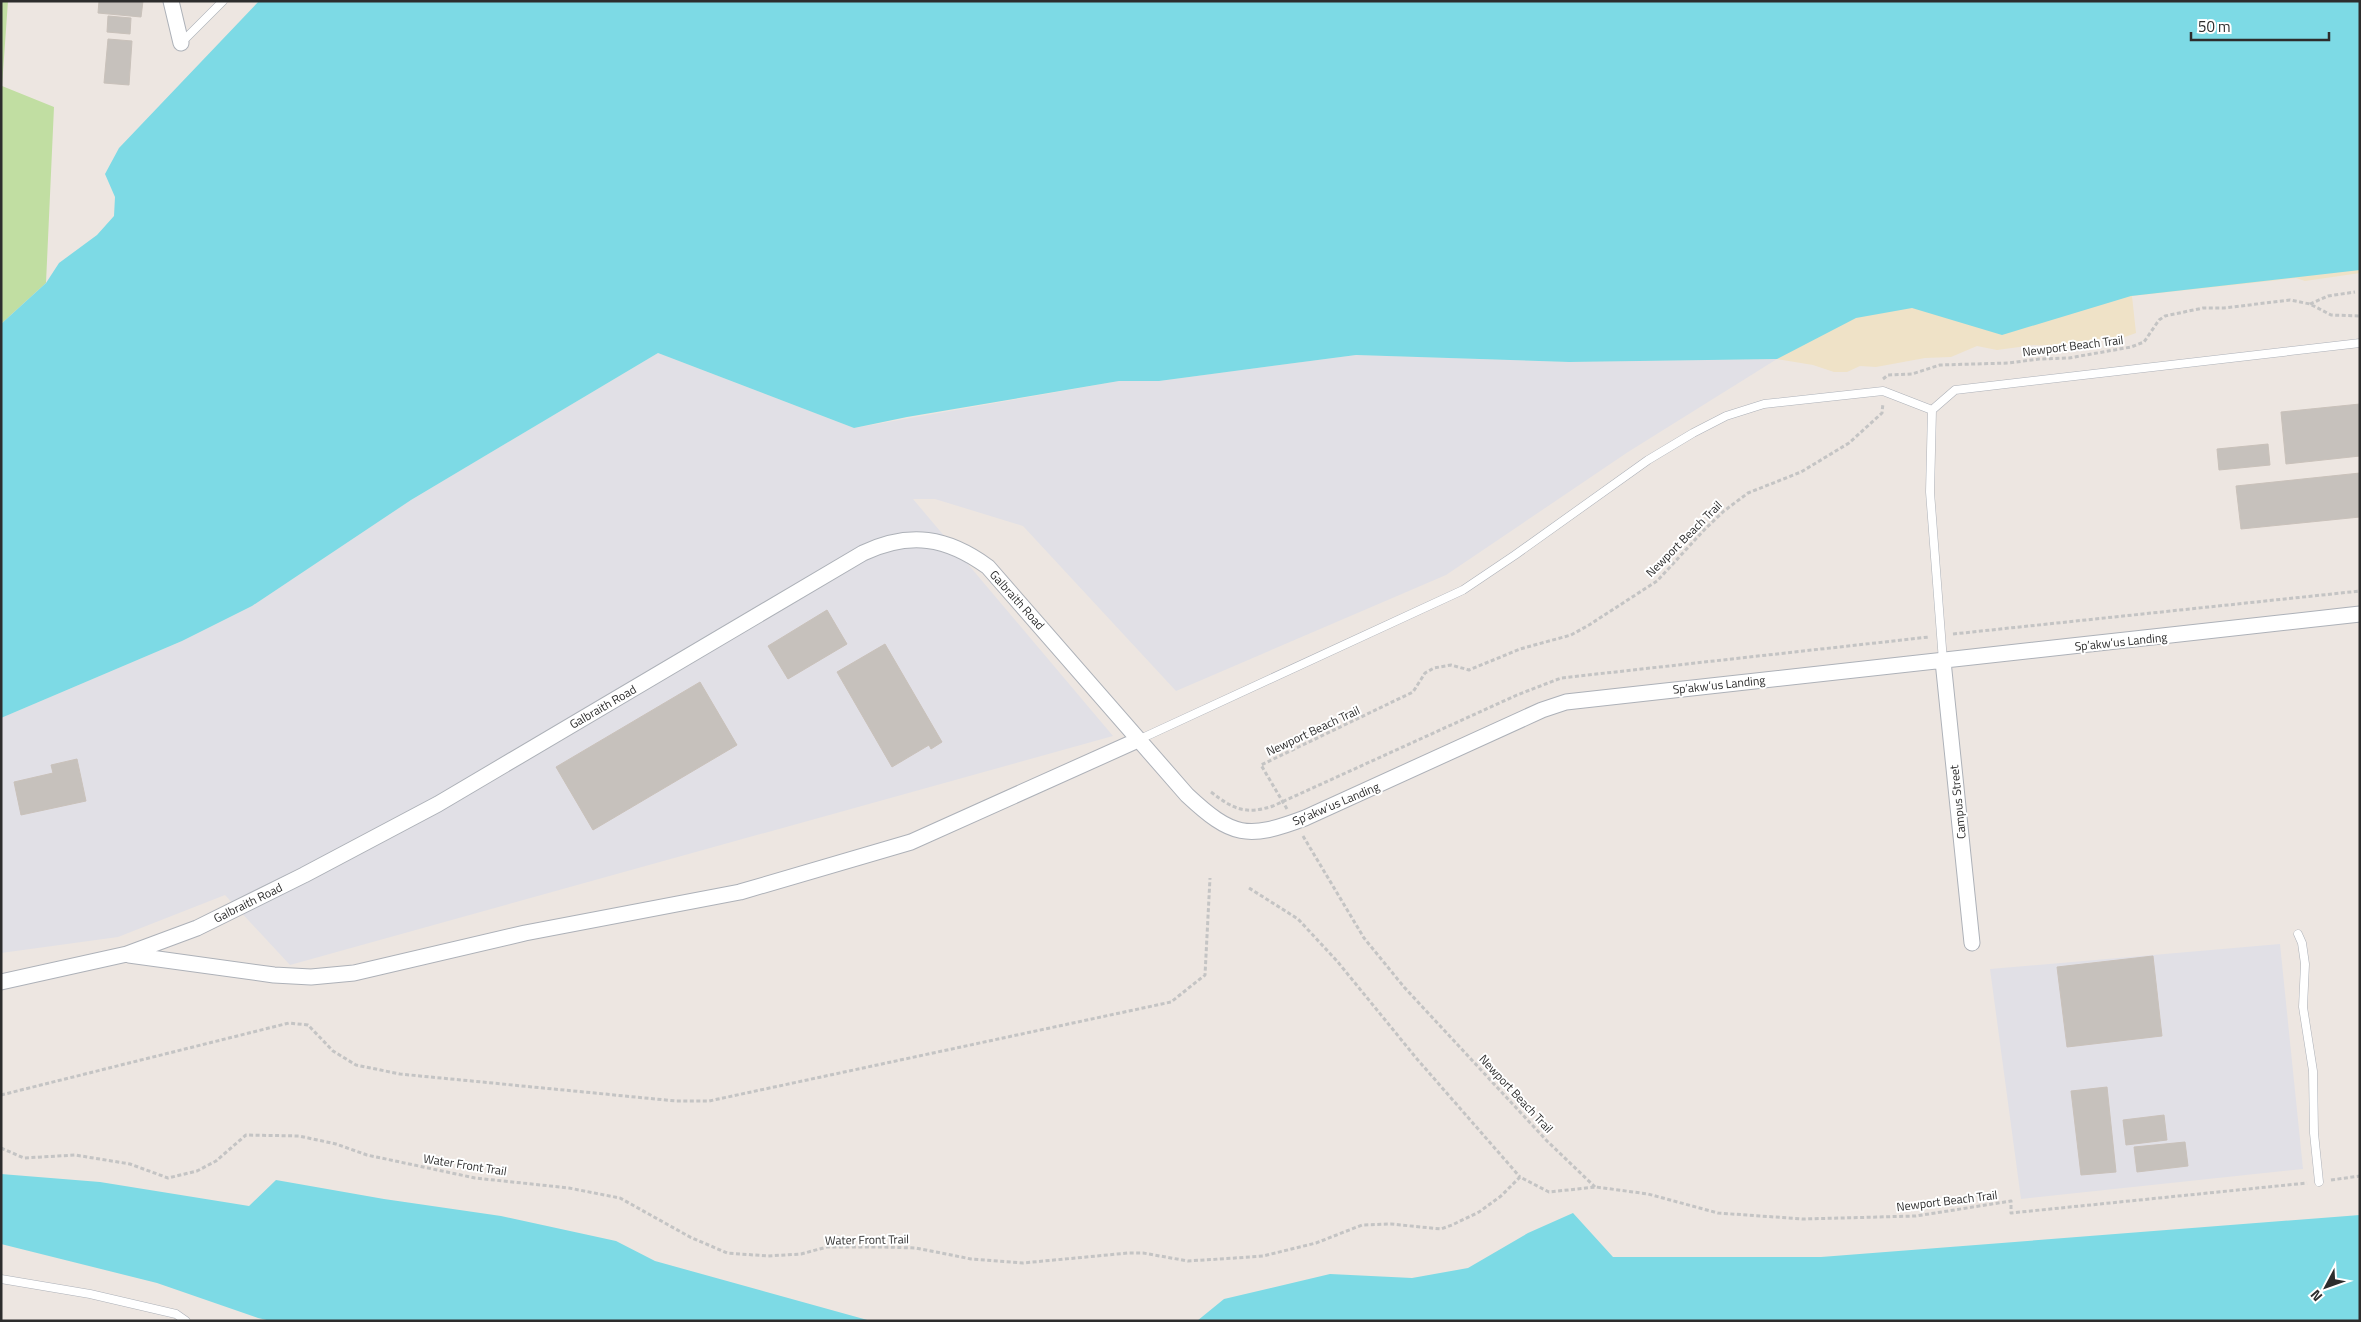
<svg xmlns="http://www.w3.org/2000/svg" width="2361" height="1322" font-family="'Titillium Web',sans-serif">
<style>
.industrial{fill:#e1e0e6}
.green{fill:#c1dea2}
.sand{fill:#efe2c7}
.water{fill:#7ddae5}
.building{fill:#c6c1bc;stroke:#c9c1ba}
.lines{fill:none;stroke-linecap:round;stroke-linejoin:round}
.lane-casing{stroke:#adb1b8;stroke-width:9}
.street-casing{stroke:#adb1b8;stroke-width:17}
.path{stroke:#c4c4c4;stroke-width:3;stroke-dasharray:4 2.5;stroke-linecap:butt}
.lane{stroke:#fff;stroke-width:8}
.street{stroke:#fff;stroke-width:15}
.labels{text-anchor:middle;stroke-width:4;stroke-linejoin:round;paint-order:stroke}
.street-label{font-size:12px;fill:#2d2d2d;stroke:#fff}
</style>
<rect width="100%" height="100%" fill="#ede6e1"/>
<path class="industrial" d="M 658,353 L 854,428 L 1119,381 L 1159,381 L 1356,355 L 1569,362 L 1777,359 L 1628,452 L 1446,575 L 1176,691 L 1023,526 L 935,499 L 913,499 L 1113,736 L 290,965 L 225,895 L 118,937 L 1,953 L 1,718 L 182,641 L 252,606 L 411,500 Z
M 2280,944 L 2303,1169 L 2021,1199 L 1990,969 Z"/>
<path class="green" d="M 1,1 L 8,1 L 2,86 L 54,107 L 46,283 L 1,324 Z"/>
<path class="sand" d="M 2360,225 L 2360,273 L 2305,281 L 2296,278 L 2132,296 L 2136,333 L 2122,338 L 2095,340 L 2082,347 L 2034,345 L 1997,350 L 1977,346 L 1951,357 L 1925,358 L 1876,367 L 1860,366 L 1847,372 L 1834,372 L 1813,365 L 1777,359 L 1715,359 L 1830,298 Z"/>
<path class="water" d="M 259,1 L 2360,1 L 2360,270 L 2131,296 L 2002,335 L 1912,308 L 1856,318 L 1777,359 L 1569,362 L 1356,355 L 1159,381 L 1119,381 L 907,417 L 854,428 L 658,353 L 411,500 L 252,606 L 182,641 L 1,718 L 1,324 L 46,283 L 59,263 L 97,235 L 114,216 L 115,197 L 105,174 L 119,148 Z
M 1,1174 L 100,1182 L 249,1206 L 276,1180 L 384,1199 L 501,1216 L 616,1241 L 655,1261 L 871,1321 L 271,1321 L 258,1318 L 157,1283 L 1,1244 Z
M 1573,1213 L 1613,1257 L 1821,1257 L 2360,1215 L 2360,1321 L 1197,1321 L 1224,1299 L 1330,1274 L 1412,1278 L 1468,1268 L 1528,1233 Z"/>
<path class="building" d="M 99,1 L 143,1 L 141,17 L 98,13 Z
M 108,16 L 131,18 L 130,34 L 107,32 Z
M 108,39 L 132,41 L 129,85 L 104,83 Z
M 2360,404 L 2360,456 L 2286,464 L 2281,412 Z
M 2268,444 L 2270,465 L 2219,470 L 2217,449 Z
M 2360,473 L 2360,517 L 2241,529 L 2236,486 Z
M 827,610 L 847,644 L 788,679 L 768,646 Z
M 885,644 L 942,742 L 931,749 L 929,745 L 892,767 L 837,672 Z
M 700,682 L 737,745 L 593,830 L 556,767 Z
M 77,759 L 86,801 L 21,815 L 14,782 L 53,773 L 51,765 Z
M 2153,956 L 2162,1036 L 2067,1047 L 2057,967 Z
M 2107,1087 L 2116,1172 L 2081,1175 L 2071,1091 Z
M 2164,1115 L 2167,1140 L 2126,1145 L 2123,1120 Z
M 2185,1142 L 2188,1166 L 2137,1172 L 2134,1147 Z"/>
<g class="lines">
<defs>
<path id="lane" d="M 181,43 L 223,1
M 1943,661 L 1930,492 L 1932,410 L 1955,390 L 2360,343
M 1138,740 L 1463,590 L 1515,555 L 1648,460 L 1693,433 L 1726,416 L 1764,404 L 1883,391 L 1932,410
M 2298,934 L 2302,943 L 2305,964 L 2303,1007 L 2313,1071 L 2314,1133 L 2319,1182
M 1,1279 L 90,1294 L 176,1314 L 186,1321"/>
<path id="street" d="M 171,1 L 181,43
M 1943,661 L 1972,943
M 129,955 L 274,975 L 311,977 L 354,973 L 525,933 L 740,892 L 911,842 L 1138,740
M 1,982 L 127,954 L 197,928 L 304,875 L 438,804 L 863,553 C 910,531 947,537 988,567 L 1187,795 C 1232,837 1247,840 1305,818 L 1542,710 L 1566,702 L 2360,614"/>
</defs>
<use href="#lane" class="lane-casing"/>
<use href="#street" class="street-casing"/>
<path class="path" d="M 2310,304 L 2328,296 L 2355,292
M 1883,379 L 1888,375 L 1912,374 L 1940,365 L 2009,363 L 2039,359 L 2069,358 L 2131,347 L 2144,342 L 2159,320 L 2165,316 L 2203,308 L 2224,308 L 2290,300 L 2310,304 L 2331,315 L 2360,316
M 1953,634 L 2360,591
M 1211,792 C 1233,809 1245,815 1273,806 L 1517,695 L 1561,678 L 1929,637
M 1287,809 L 1261,765 L 1413,692 L 1425,673 L 1434,668 L 1451,665 L 1469,670 L 1520,649 L 1571,635 L 1589,625 L 1657,581 L 1706,528 L 1724,511 L 1748,493 L 1801,472 L 1849,443 L 1882,413 L 1883,403
M 1303,836 L 1364,938 L 1404,987 L 1547,1141 L 1595,1187
M 1249,888 L 1298,919 L 1337,961 L 1417,1059 L 1520,1177
M 1,1095 L 289,1023 L 308,1025 L 333,1051 L 356,1065 L 400,1074 L 676,1101 L 709,1101 L 1171,1002 L 1205,975 L 1210,878
M 1,1148 L 24,1158 L 75,1155 L 130,1164 L 168,1178 L 197,1171 L 216,1161 L 246,1135 L 299,1136 L 336,1144 L 367,1155 L 475,1178 L 569,1188 L 620,1198 L 690,1237 L 727,1253 L 768,1256 L 801,1254 L 827,1247 L 883,1247 L 916,1248 L 971,1259 L 1023,1263 L 1128,1253 L 1143,1253 L 1188,1261 L 1235,1258 L 1263,1256 L 1316,1243 L 1362,1225 L 1391,1224 L 1441,1229 L 1452,1225 L 1479,1212 L 1501,1196 L 1520,1177 L 1549,1192 L 1596,1187 L 1648,1194 L 1718,1213 L 1803,1219 L 1916,1216 L 2011,1201 L 2011,1213 L 2307,1183
M 2331,1180 L 2360,1176"/>
<use href="#lane" class="lane"/>
<use href="#street" class="street"/>
</g>
<g class="labels">
<g class="street-label">
<text transform="translate(2073 346) rotate(-7)" y="4">Newport Beach Trail</text>
<text transform="translate(1684 539) rotate(-45)" y="4">Newport Beach Trail</text>
<text transform="translate(1017 600) rotate(48)" y="4">Galbraith Road</text>
<text transform="translate(2121 642) rotate(-6)" y="4">Sp’akw’us Landing</text>
<text transform="translate(1719 685) rotate(-6)" y="4">Sp’akw’us Landing</text>
<text transform="translate(603 707) rotate(-30)" y="4">Galbraith Road</text>
<text transform="translate(1313 731) rotate(-25)" y="4">Newport Beach Trail</text>
<text transform="translate(1958 802) rotate(-96)" y="4">Campus Street</text>
<text transform="translate(1336 804) rotate(-23)" y="4">Sp’akw’us Landing</text>
<text transform="translate(248 903) rotate(-26)" y="4">Galbraith Road</text>
<text transform="translate(1516 1094) rotate(47)" y="4">Newport Beach Trail</text>
<text transform="translate(465 1165) rotate(9)" y="4">Water Front Trail</text>
<text transform="translate(1947 1201) rotate(-7)" y="4">Newport Beach Trail</text>
<text transform="translate(867 1240) rotate(-1)" y="4">Water Front Trail</text>
</g>
</g>
<rect width="2361" height="1322" fill="none" stroke="#2d2d2d" stroke-width="5"/>
<g transform="translate(2326 1287) rotate(229)" stroke="#ffffff" stroke-width="4" paint-order="stroke">
<path d="M0-4L9 19L0 12L-9 19Z" fill="#2d2d2d"/>
<text y="-8" font-size="14" font-weight="bold" text-anchor="middle" fill="#2d2d2d">N</text>
</g>
<path d="M2191 32v8h138v-8" fill="none" stroke="#2d2d2d" stroke-width="2.5"/>
<text x="2198" y="32" font-size="15" fill="#2d2d2d" stroke="#ffffff" stroke-width="4" paint-order="stroke">50 m</text>
</svg>
